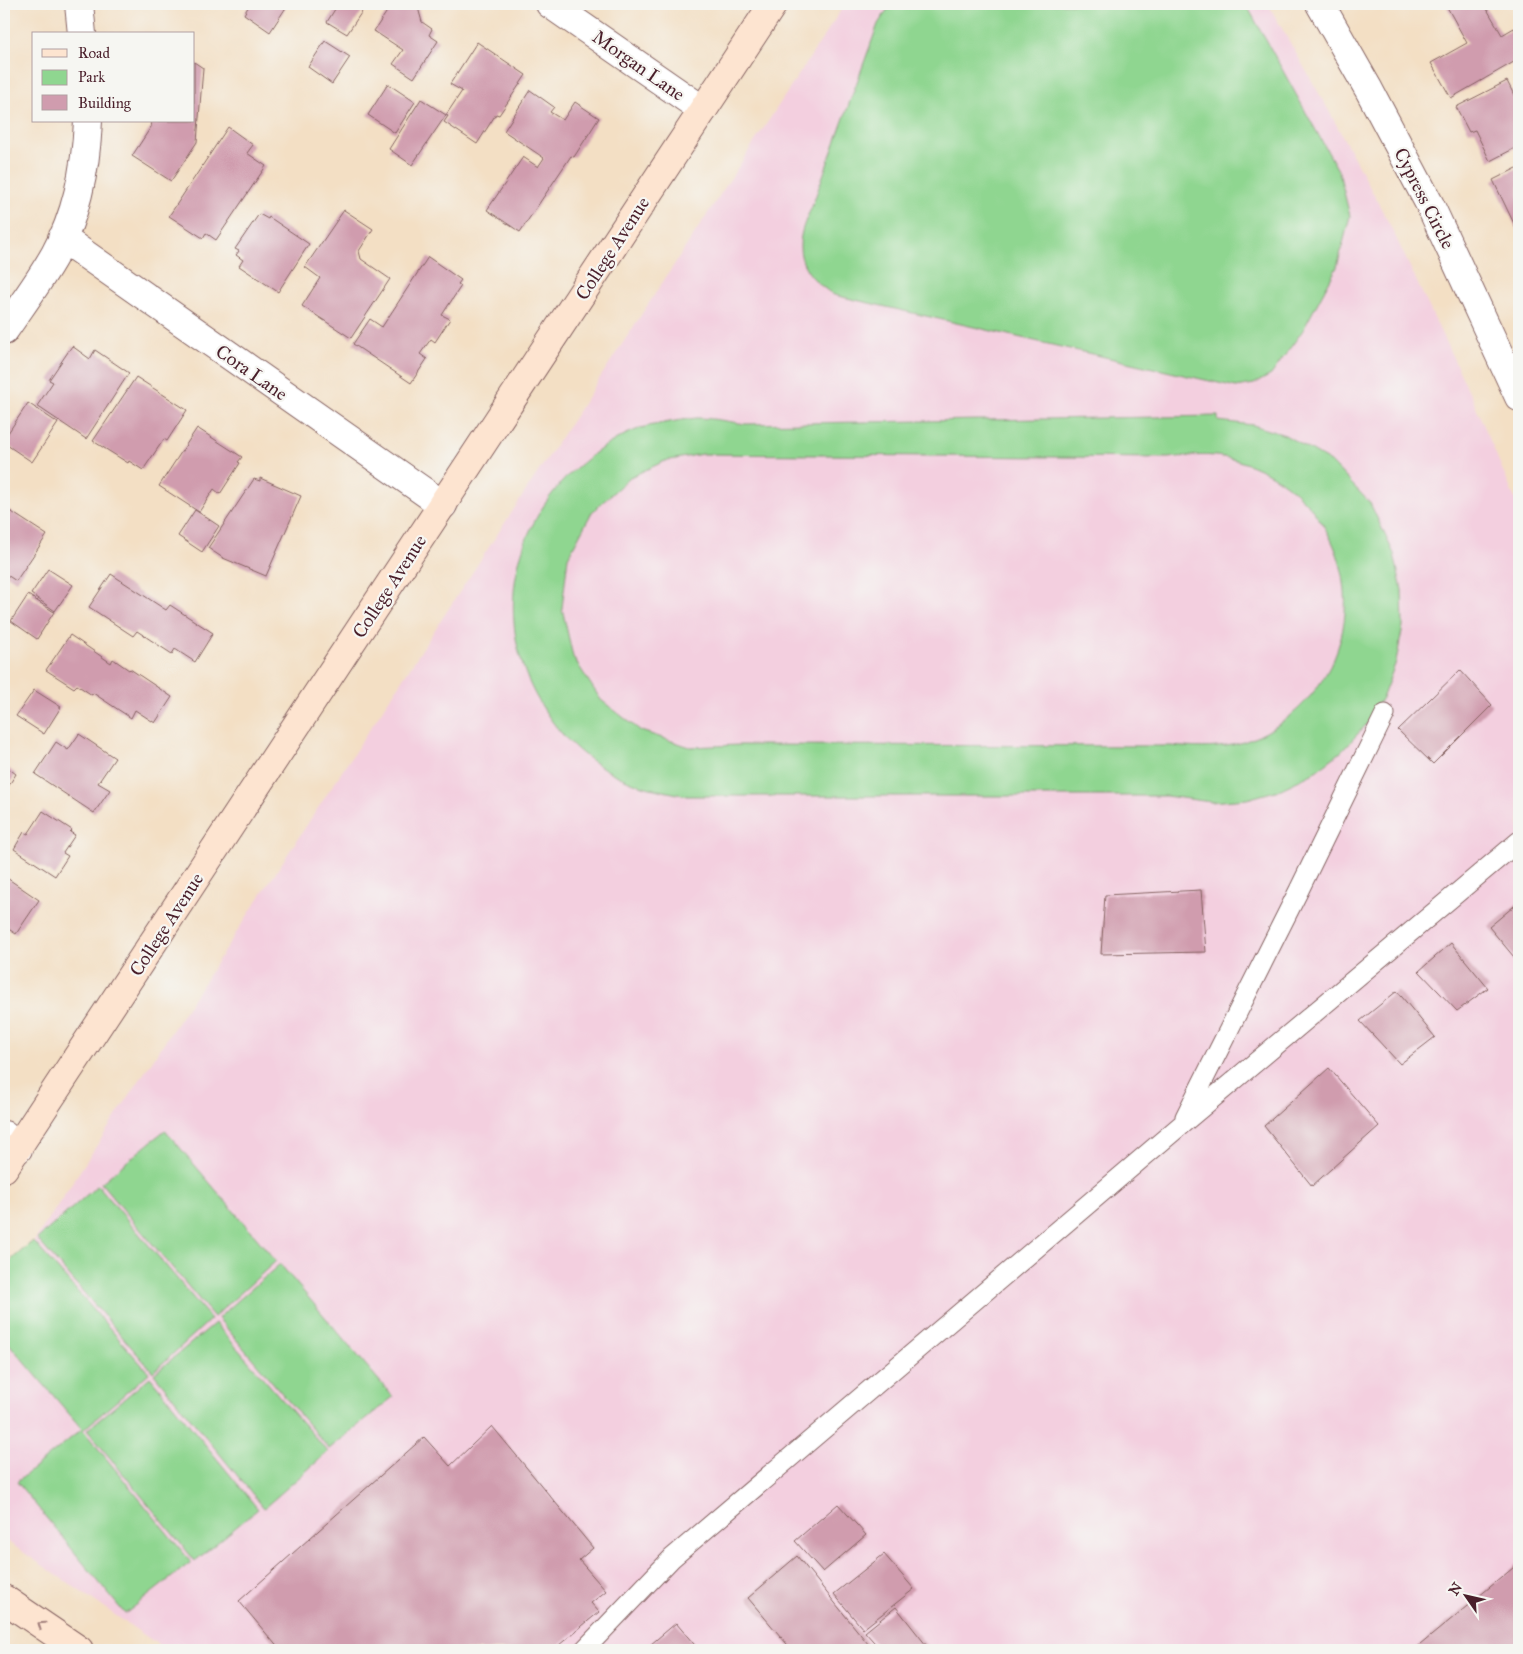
<svg xmlns="http://www.w3.org/2000/svg" width="1523" height="1654" font-family="'IM FELL Great Primer',serif">
<style>
.built{fill:#f3cfdf}
.green{fill:#8fd690;stroke:#6c7a5e;fill-rule:evenodd}
.building{fill:#d09cae}
.lines{fill:none;stroke-linecap:round;stroke-linejoin:round}
.lane-casing{stroke:#856261;stroke-width:21}
.street-casing{stroke:#856261;stroke-width:30}
.secondary-casing{stroke:#856261;stroke-width:30}
.lane{stroke:#fff;stroke-width:19}
.street{stroke:#fff;stroke-width:28}
.secondary{stroke:#fde4d0;stroke-width:28}
.oneway{stroke:#a4827e}
.labels{text-anchor:middle;stroke-width:4.5;stroke-linejoin:round;paint-order:stroke}
.street-label{font-size:19px;fill:#4a1f2b;stroke:#f6f6f2}
</style>
<rect width="100%" height="100%" fill="#f6f6f2"/>
<filter id="ink" filterUnits="userSpaceOnUse"><feTurbulence type="fractalNoise" baseFrequency=".02" numOctaves="2"/><feDisplacementMap in="SourceGraphic" scale="10" xChannelSelector="R" yChannelSelector="G"/><feConvolveMatrix kernelMatrix="1 2 1 2 8 2 1 2 1" color-interpolation-filters="sRGB"/></filter>
<filter id="wash" filterUnits="userSpaceOnUse"><feTurbulence type="fractalNoise" baseFrequency=".0096" numOctaves="4" result="noise"/><feDisplacementMap in="SourceGraphic" scale="20" xChannelSelector="R" yChannelSelector="G"/><feGaussianBlur stdDeviation="1.12" result="paint"/><feColorMatrix in="noise" values="0 0 0 0 0 0 0 0 0 0 0 0 0 0 0 0 0 1.4 0 .05"/><feComposite in="paint" operator="in"/></filter>
<g filter="url(#wash)">
<rect width="100%" height="100%" fill="#f3dfc4"/>
<path class="built" d="M 845,4 L 1268,4 L 1329,111 L 1390,225 L 1473,400 L 1519,509 L 1519,1650 L 166,1650 L 4,1539 L 4,1287 Z"/>
<path class="green" d="M 891,4 L 1246,4 L 1339,172 L 1350,216 L 1337,267 L 1303,330 L 1271,375 L 1254,384 L 1236,387 L 834,295 C 798,272 791,247 811,209 L 878,24 Z
M 1218,416 L 1218,421 L 1253,425 L 1285,435 L 1331,462 L 1370,503 L 1394,554 L 1402,590 L 1403,626 L 1396,662 L 1383,696 L 1366,725 L 1341,752 L 1312,774 L 1279,790 L 1247,799 L 1211,802 L 1166,796 L 687,796 C 674,793 662,791 650,788 C 626,782 602,769 583,754 C 568,742 555,727 545,711 C 487,624 511,509 598,451 C 612,441 628,432 645,427 C 656,424 686,419 697,418 C 713,418 730,422 746,424 ZM 702,454 L 1168,458 C 1189,456 1211,453 1232,459 C 1346,489 1385,627 1298,709 C 1280,726 1256,740 1232,745 C 1212,749 1193,748 1172,746 L 739,745 L 690,747 L 641,731 L 601,700 L 573,657 L 562,608 L 568,557 L 592,512 L 630,477 L 665,461 Z
M 165,1130 L 276,1261 L 214,1317 L 101,1183 Z
M 98,1185 L 211,1319 L 153,1372 L 37,1239 Z
M 33,1241 L 149,1373 L 83,1430 L 191,1562 L 125,1614 L 17,1482 L 82,1429 L 4,1338 L 4,1266 Z
M 280,1264 L 393,1397 L 329,1449 L 218,1318 Z
M 215,1323 L 328,1452 L 264,1508 L 154,1374 Z
M 150,1377 L 258,1509 L 195,1561 L 87,1430 Z"/>
<g id="blocks">
<path class="building" d="M 250,4 L 284,4 L 287,6 L 270,32 L 244,14 Z
M 334,4 L 367,4 L 347,34 L 327,22 L 337,6 Z
M 392,4 L 417,4 L 422,22 L 432,29 L 429,35 L 438,41 L 414,78 L 393,64 L 403,50 L 374,31 Z
M 1452,4 L 1484,4 L 1502,35 L 1514,28 L 1519,38 L 1519,59 L 1451,98 L 1431,63 L 1467,43 L 1447,7 Z
M 325,41 L 350,57 L 332,84 L 308,67 Z
M 477,42 L 526,75 L 499,115 L 496,114 L 477,144 L 444,122 L 448,116 L 446,115 L 462,91 L 450,84 Z
M 194,62 L 203,68 L 197,142 L 171,181 L 132,156 L 151,127 L 152,121 L 194,121 Z
M 1507,81 L 1519,105 L 1519,146 L 1490,161 L 1475,130 L 1469,132 L 1456,107 Z
M 388,84 L 415,102 L 395,133 L 368,115 Z
M 530,90 L 554,107 L 550,112 L 563,120 L 575,102 L 599,118 L 574,157 L 571,156 L 520,232 L 487,210 L 523,157 L 538,167 L 544,158 L 504,131 Z
M 421,99 L 446,115 L 412,165 L 389,149 Z
M 228,127 L 253,145 L 247,153 L 266,166 L 216,240 L 206,233 L 203,238 L 169,216 Z
M 1519,167 L 1519,234 L 1493,180 Z
M 344,210 L 373,229 L 359,251 L 361,259 L 390,279 L 351,338 L 302,306 L 320,278 L 305,267 Z
M 259,214 L 268,219 L 269,217 L 309,244 L 278,292 L 239,266 L 243,260 L 236,255 L 239,251 L 235,249 Z
M 428,257 L 461,280 L 458,284 L 461,286 L 442,315 L 450,319 L 435,342 L 431,339 L 420,354 L 427,359 L 411,383 L 353,344 L 370,319 L 382,327 Z
M 72,346 L 90,359 L 95,350 L 129,373 L 86,439 L 37,406 L 53,382 L 49,380 Z
M 136,377 L 187,410 L 167,441 L 164,439 L 143,470 L 129,461 L 128,463 L 93,441 Z
M 28,403 L 58,423 L 32,462 L 4,443 L 4,439 Z
M 197,428 L 242,457 L 238,462 L 240,463 L 220,494 L 214,489 L 199,512 L 159,486 Z
M 260,478 L 301,496 L 266,576 L 223,558 L 208,548 L 254,479 L 260,481 Z
M 4,507 L 47,535 L 16,581 L 4,573 Z
M 195,510 L 219,526 L 202,552 L 178,536 Z
M 48,569 L 73,585 L 55,611 L 31,594 Z
M 111,574 L 166,610 L 170,605 L 213,633 L 195,662 L 175,649 L 172,654 L 137,631 L 133,636 L 89,607 Z
M 28,595 L 54,612 L 37,639 L 11,621 Z
M 70,635 L 111,663 L 113,659 L 129,670 L 130,669 L 172,697 L 155,723 L 135,710 L 131,718 L 93,693 L 92,695 L 77,685 L 74,688 L 46,670 Z
M 1460,670 L 1492,705 L 1433,764 L 1398,730 Z
M 34,690 L 61,707 L 44,734 L 16,716 Z
M 79,734 L 115,758 L 98,783 L 110,790 L 94,813 L 35,774 L 56,742 L 68,750 Z
M 4,765 L 16,774 L 4,793 Z
M 43,811 L 72,830 L 70,832 L 75,835 L 63,853 L 68,856 L 55,876 L 14,849 L 24,832 L 28,834 Z
M 4,876 L 39,900 L 16,934 L 4,926 Z
M 1201,890 L 1206,952 L 1101,954 L 1105,895 Z
M 1519,902 L 1519,963 L 1489,927 Z
M 1451,943 L 1488,988 L 1457,1011 L 1419,971 Z
M 1397,991 L 1435,1037 L 1400,1064 L 1360,1021 Z
M 1329,1068 L 1379,1126 L 1312,1186 L 1264,1126 Z
M 492,1426 L 593,1548 L 579,1560 L 606,1591 L 591,1603 L 599,1612 L 553,1650 L 280,1650 L 239,1601 L 424,1437 L 450,1466 Z
M 838,1504 L 866,1535 L 823,1572 L 795,1541 Z
M 884,1554 L 914,1589 L 863,1629 L 834,1594 Z
M 797,1556 L 873,1650 L 792,1650 L 748,1598 Z
M 1519,1563 L 1519,1650 L 1414,1650 Z
M 896,1607 L 930,1650 L 881,1650 L 865,1632 Z
M 676,1623 L 699,1650 L 644,1650 Z"/>
</g>
</g>
<g filter="url(#ink)">
<use href="#blocks" fill-opacity="0" stroke="#856261" stroke-width="1"/>
<g class="lines">
<defs>
<path id="lane" d="M 1185,1117 L 1299,890 L 1385,714
M 584,1650 L 672,1558 L 1181,1125 L 1519,841"/>
<path id="street" d="M 79,4 L 82,34
M 550,4 L 703,110
M 1320,4 L 1369,90 L 1430,205 L 1519,397
M 62,238 L 443,505
M 4,331 C 21,306 40,281 55,254 C 77,214 86,167 88,121
M 4,1135 L 18,1149"/>
<path id="secondary" d="M 4,1168 L 773,4
M 4,1599 L 79,1650"/>
</defs>
<use href="#lane" class="lane-casing"/>
<use href="#street" class="street-casing"/>
<use href="#secondary" class="secondary-casing"/>
<use href="#lane" class="lane"/>
<use href="#street" class="street"/>
<use href="#secondary" class="secondary"/>
</g>
<defs><path id="oneway-chevron" d="M-2-3.5L2.5 0L-2 3.5" fill="none" stroke-width="1.6" stroke-linecap="round" stroke-linejoin="round" transform="scale(1.25)"/></defs>
<use class="oneway" href="#oneway-chevron" transform="translate(41 1625) rotate(-146)"/>
</g>
<g class="labels">
<g class="street-label">
<text transform="translate(639 65) rotate(35)" y="7">Morgan Lane</text>
<text transform="translate(1425 198) rotate(63)" y="7">Cypress Circle</text>
<text transform="translate(612 248) rotate(-57)" y="7">College Avenue</text>
<text transform="translate(252 372) rotate(35)" y="7">Cora Lane</text>
<text transform="translate(389 586) rotate(-57)" y="7">College Avenue</text>
<text transform="translate(166 924) rotate(-57)" y="7">College Avenue</text>
</g>
</g>
<rect width="1523" height="1654" fill="none" stroke="#f6f6f2" stroke-width="20"/>
<rect x="32" y="32" width="162" height="90" fill="#f6f6f2" stroke="#b1a0a2"/>
<rect x="42" y="49" width="25" height="8" fill="#fde4d0" stroke="#b1a0a2"/>
<text x="78" y="58" font-size="15" fill="#4a1f2b">Road</text>
<rect x="42" y="70" width="25" height="15" fill="#8fd690" stroke="#b1a0a2"/>
<text x="78" y="82" font-size="15" fill="#4a1f2b">Park</text>
<rect x="42" y="95" width="25" height="15" fill="#d09cae" stroke="#b1a0a2"/>
<text x="78" y="108" font-size="15" fill="#4a1f2b">Building</text>
<g transform="translate(1466 1596) rotate(304)" stroke="#f6f6f2" stroke-width="4" paint-order="stroke">
<path d="M0-4L9 19L0 12L-9 19Z" fill="#4a1f2b"/>
<text y="-8" font-size="14" font-weight="bold" text-anchor="middle" fill="#4a1f2b">N</text>
</g>
</svg>
